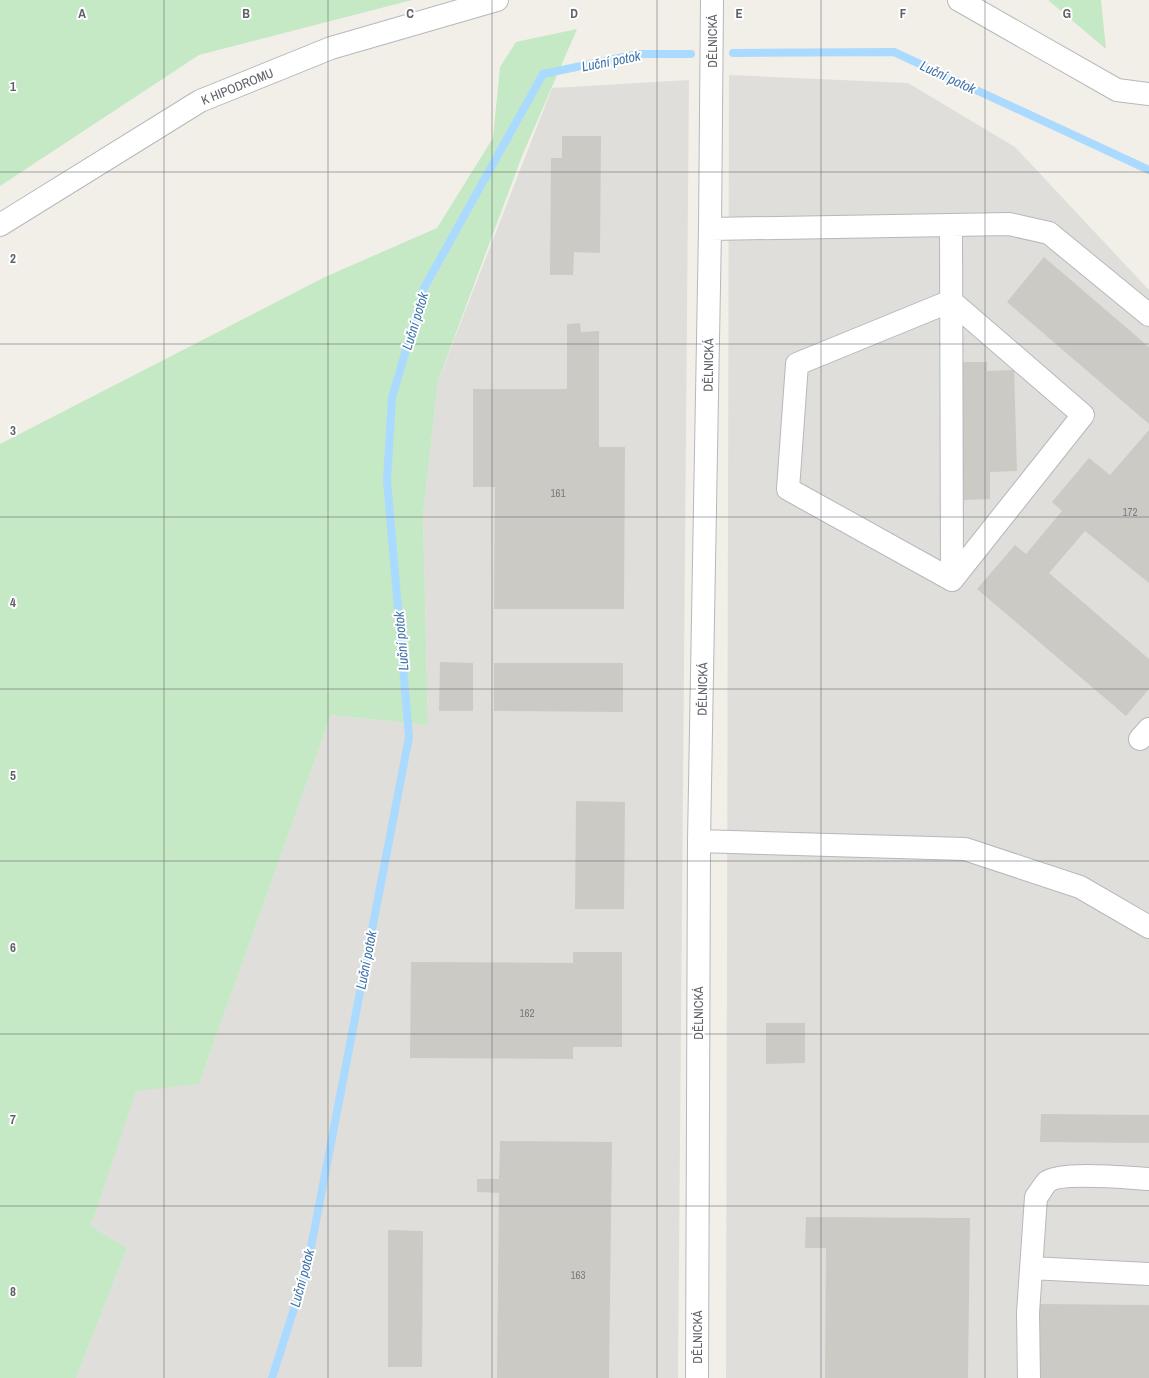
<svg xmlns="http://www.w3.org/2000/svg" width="1149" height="1378" font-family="'Archivo Narrow',sans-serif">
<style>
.industrial{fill:#e0deda}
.green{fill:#c5e8c5}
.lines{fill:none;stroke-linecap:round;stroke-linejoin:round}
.stream{stroke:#aadaff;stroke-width:8}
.building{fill:#cccac5}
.minor-casing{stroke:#b5b8bc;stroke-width:24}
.minor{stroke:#fff;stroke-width:22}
.grid{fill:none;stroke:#5f6368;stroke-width:1;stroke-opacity:0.55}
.labels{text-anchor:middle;stroke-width:4;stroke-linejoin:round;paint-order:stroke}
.number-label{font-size:11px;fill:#7a7d7f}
.street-label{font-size:13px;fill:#5f6368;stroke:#fff}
.water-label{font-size:14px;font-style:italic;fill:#4174aa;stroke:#fff}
.grid-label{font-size:13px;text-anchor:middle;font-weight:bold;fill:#5f6368;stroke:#fff;stroke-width:4;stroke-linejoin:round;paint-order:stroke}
</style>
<rect width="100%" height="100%" fill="#f1efe8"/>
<path class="industrial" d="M 729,75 L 908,83 L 1015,147 L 1149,290 L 1149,1378 L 726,1378 Z
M 689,80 L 678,1378 L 76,1378 L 127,1248 L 91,1226 L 136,1090 L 199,1084 L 331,715 L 428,725 L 423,516 L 438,381 L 552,88 Z"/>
<path class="green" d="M 0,0 L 412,0 L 199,55 L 0,186 Z
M 1048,0 L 1101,0 L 1106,49 Z
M 577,29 L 522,156 L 438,381 L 423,516 L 428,725 L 331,715 L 199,1084 L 136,1091 L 91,1226 L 127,1248 L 76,1378 L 0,1378 L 0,444 L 325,277 L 437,228 L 493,138 L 500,67 L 516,42 Z"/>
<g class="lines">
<path class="stream" d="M 733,53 L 894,52 L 1149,170
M 272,1378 L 307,1268 L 409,737 L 387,480 L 392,398 L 424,288 L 543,74 L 638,54 L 691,54"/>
</g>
<path class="building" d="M 562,136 L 601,136 L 600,253 L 574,252 L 573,275 L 550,275 L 551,158 L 562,158 Z
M 1044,257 L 1149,347 L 1149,424 L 1007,302 Z
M 580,323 L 581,332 L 599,331 L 599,447 L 625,447 L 624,609 L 494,609 L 495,487 L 473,487 L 473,389 L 567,389 L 567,324 Z
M 959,362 L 987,362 L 987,371 L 1014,370 L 1017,471 L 990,472 L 990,499 L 962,500 Z
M 1149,430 L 1149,583 L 1085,531 L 1049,573 L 1149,659 L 1149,689 L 1126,716 L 977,589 L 1015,545 L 1026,554 L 1062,511 L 1052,502 L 1089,458 L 1110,475 Z
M 440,662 L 473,663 L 473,711 L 439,711 Z
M 494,663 L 623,663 L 623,712 L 494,711 Z
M 576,801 L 625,802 L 624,909 L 575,909 Z
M 573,952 L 622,952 L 622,1047 L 573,1047 L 573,1059 L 410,1058 L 411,962 L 573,963 Z
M 766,1023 L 805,1023 L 805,1063 L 766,1064 Z
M 1041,1114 L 1149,1115 L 1149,1143 L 1040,1142 Z
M 500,1141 L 612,1142 L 609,1378 L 497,1378 L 499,1193 L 477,1192 L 477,1179 L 499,1179 Z
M 806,1217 L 970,1218 L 968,1378 L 825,1378 L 826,1248 L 805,1248 Z
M 388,1230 L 423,1231 L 422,1367 L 388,1367 Z
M 1040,1304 L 1149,1305 L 1149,1378 L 1040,1378 Z"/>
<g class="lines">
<defs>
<path id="minor" d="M 959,0 L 1117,90 L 1149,94
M 0,225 L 200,101 L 331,48 L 497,0
M 951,225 L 952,580 L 1083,415 L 951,301 L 797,364 L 788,489 L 952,580
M 710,229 L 1009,224 L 1049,233 L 1149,315
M 1140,739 L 1149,729
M 699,841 L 965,849 L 1080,887 L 1149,927
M 1031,1268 L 1149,1274
M 697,1378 L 699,841 L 710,229 L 712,0
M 1029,1378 L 1028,1313 L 1036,1197 C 1040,1193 1043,1186 1047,1182 C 1060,1171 1130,1178 1149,1179"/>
</defs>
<use href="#minor" class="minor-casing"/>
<use href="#minor" class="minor"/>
</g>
<path class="grid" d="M 164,0 L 164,1378M 328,0 L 328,1378M 492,0 L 492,1378M 657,0 L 657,1378M 821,0 L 821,1378M 985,0 L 985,1378M 0,172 L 1149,172M 0,344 L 1149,344M 0,517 L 1149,517M 0,689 L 1149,689M 0,861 L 1149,861M 0,1034 L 1149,1034M 0,1206 L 1149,1206"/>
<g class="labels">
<g class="number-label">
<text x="558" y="497">161</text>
<text x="1130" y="516">172</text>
<text x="527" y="1017">162</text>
<text x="578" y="1279">163</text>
</g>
<g class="street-label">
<text transform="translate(712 41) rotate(-90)" y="5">DĚLNICKÁ</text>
<text transform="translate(237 86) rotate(-22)" y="5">K HIPODROMU</text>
<text transform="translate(708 365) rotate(-89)" y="5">DĚLNICKÁ</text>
<text transform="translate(702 689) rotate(-89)" y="5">DĚLNICKÁ</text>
<text transform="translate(698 1013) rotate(-90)" y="5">DĚLNICKÁ</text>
<text transform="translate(697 1337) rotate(-90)" y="5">DĚLNICKÁ</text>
</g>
<g class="water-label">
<text transform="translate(611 61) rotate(-11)" y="5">Luční potok</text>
<text transform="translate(948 77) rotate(25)" y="5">Luční potok</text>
<text transform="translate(415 321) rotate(-73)" y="5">Luční potok</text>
<text transform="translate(401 641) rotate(-95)" y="5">Luční potok</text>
<text transform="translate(366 960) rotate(-79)" y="5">Luční potok</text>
<text transform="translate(302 1278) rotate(-75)" y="5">Luční potok</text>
</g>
</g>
<g class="grid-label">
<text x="82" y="18">A</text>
<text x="246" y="18">B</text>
<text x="410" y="18">C</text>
<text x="574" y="18">D</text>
<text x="739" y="18">E</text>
<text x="903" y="18">F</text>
<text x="1067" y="18">G</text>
<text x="13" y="91">1</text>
<text x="13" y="263">2</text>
<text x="13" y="435">3</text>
<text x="13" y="607">4</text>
<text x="13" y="780">5</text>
<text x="13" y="952">6</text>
<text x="13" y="1124">7</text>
<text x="13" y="1296">8</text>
</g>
</svg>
